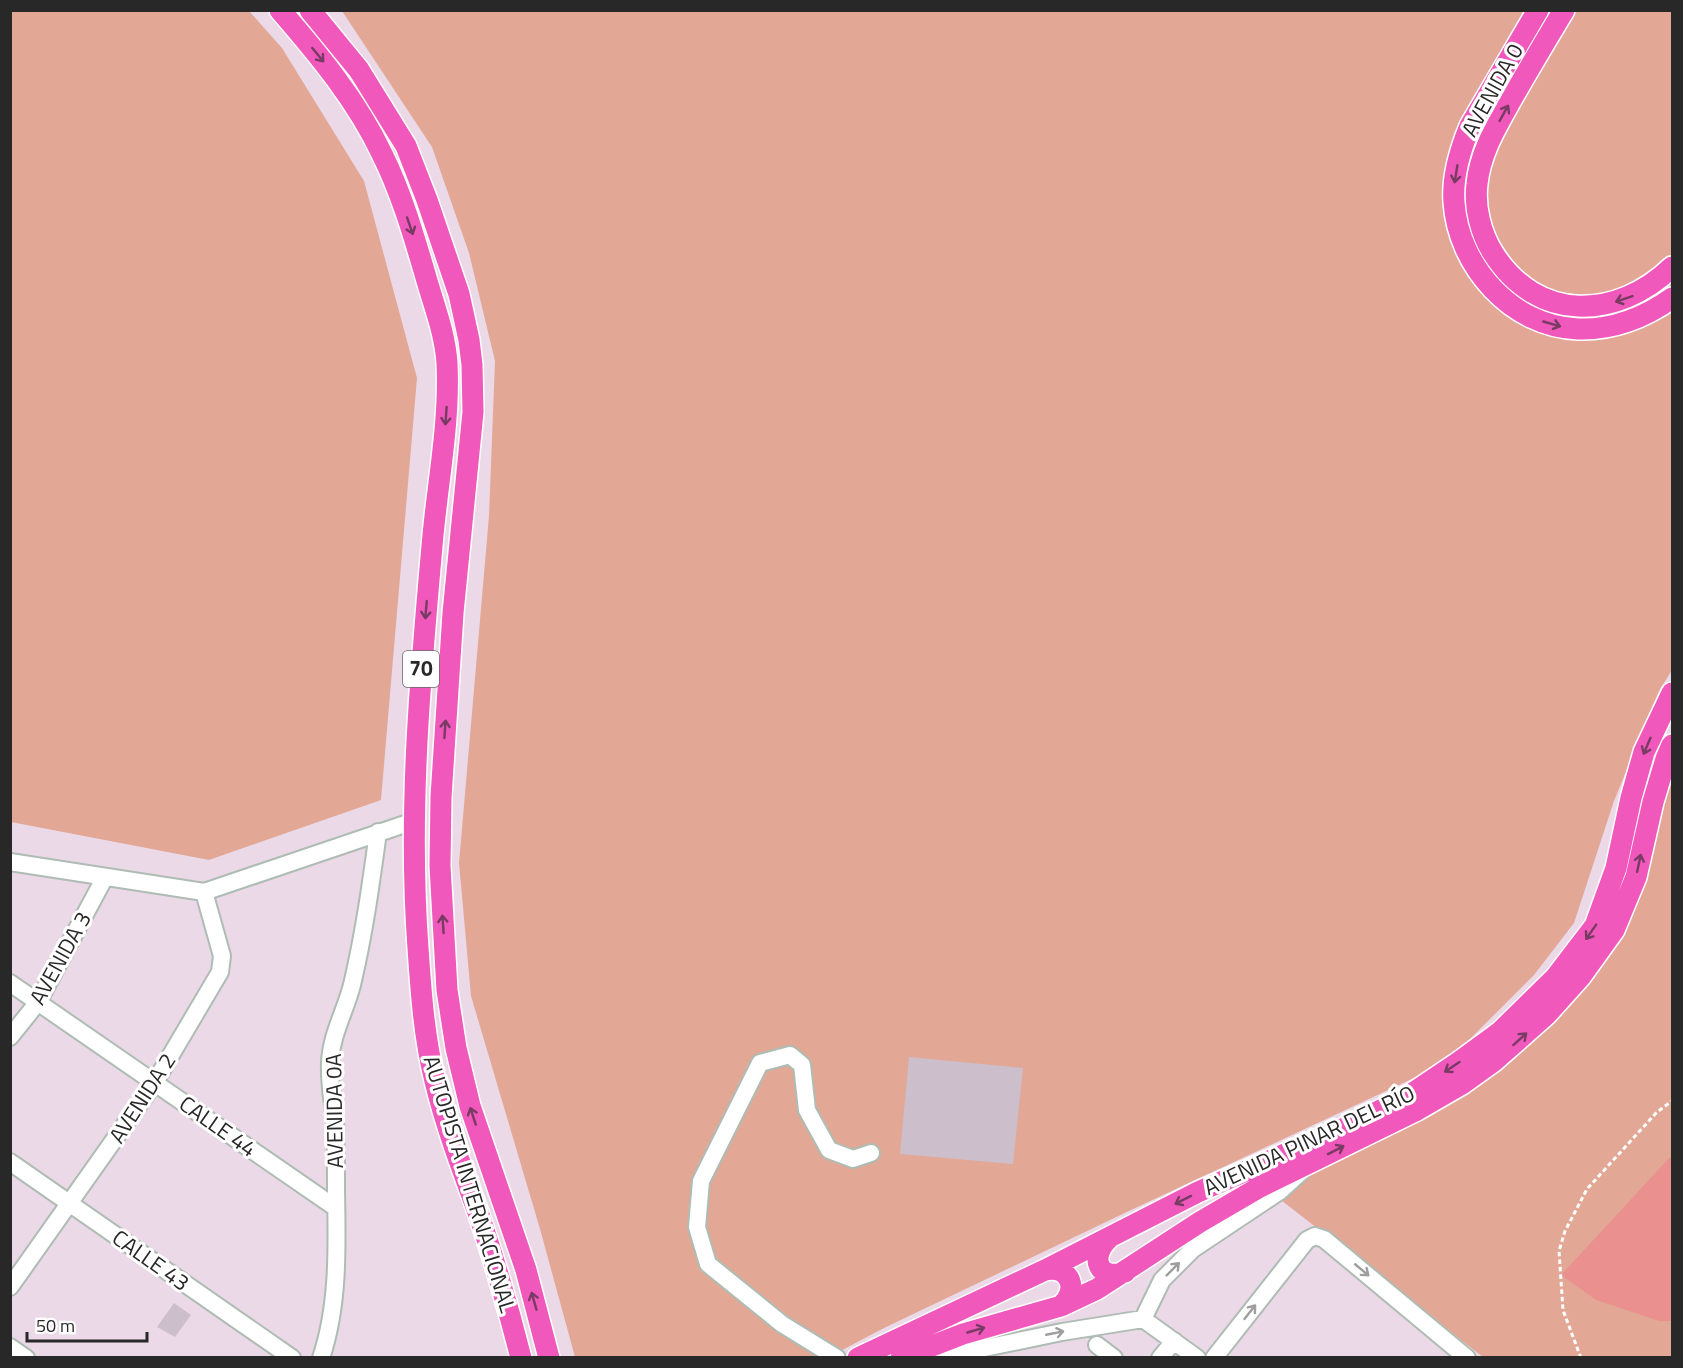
<svg xmlns="http://www.w3.org/2000/svg" width="1683" height="1368" font-family="'Titillium Web',sans-serif">
<style>
.green{fill:#e2a895}
.pitch{fill:#ea9190}
.building{fill:#ccbeca}
.lines{fill:none;stroke-linecap:round;stroke-linejoin:round}
.minor-casing{stroke:#aebcb3;stroke-width:20}
.major-casing{stroke:#fff;stroke-width:24}
.path{stroke:#fff;stroke-width:3;stroke-dasharray:4.5 3;stroke-linecap:butt}
.minor{stroke:#fff;stroke-width:16}
.major{stroke:#f158bb;stroke-width:21}
.oneway{stroke:#783b63}
.oneway2{stroke:#9e9e9e}
.labels{text-anchor:middle;stroke-width:6;stroke-linejoin:round;paint-order:stroke}
.shield{fill:#fff;stroke:#686868;stroke-width:1.5}
.shield-label{font-size:21px;font-weight:bold;fill:#282828}
.street-label{font-size:22px;fill:#282828;stroke:#fff}
</style>
<rect width="100%" height="100%" fill="#ebd9e8"/>
<path class="green" d="M 10,11 L 249,11 L 282,48 L 364,181 L 417,378 L 381,800 L 209,860 L 11,822 Z
M 342,11 L 1672,11 L 1672,670 L 1659,691 L 1614,801 L 1574,923 L 1534,975 L 1446,1063 L 1131,1210 L 884,1328 L 829,1357 L 575,1357 L 540,1229 L 471,996 L 459,863 L 489,516 L 495,361 L 469,253 L 432,147 Z
M 1672,763 L 1672,1357 L 1483,1357 L 1277,1197 L 1606,943 Z"/>
<path class="pitch" d="M 1670,1157 L 1672,1159 L 1672,1321 L 1659,1321 L 1596,1300 L 1561,1275 Z"/>
<path class="building" d="M 909,1057 L 1023,1068 L 1013,1164 L 900,1154 Z
M 174,1303 L 191,1315 L 175,1337 L 157,1327 Z"/>
<g class="lines">
<defs>
<path id="minor" d="M 10,862 L 204,892 L 414,821
M 10,983 L 336,1208
M 10,1037 L 38,1002 L 105,877
M 10,1162 L 292,1358
M 10,1287 L 155,1082 L 220,972 L 222,956 L 204,892
M 1143,1319 L 1162,1280 L 1193,1249 L 1280,1191 L 1302,1171
M 1097,1345 L 1114,1358
M 10,1347 L 26,1358
M 321,1358 C 339,1305 337,1245 336,1191 C 336,1168 336,1145 335,1122 C 333,1103 329,1083 330,1063 C 331,1035 345,1012 352,985 C 364,934 371,884 378,832
M 837,1358 L 782,1324 L 708,1264 L 697,1227 L 701,1181 L 760,1063 L 790,1055 L 802,1065 L 807,1110 L 829,1150 L 853,1159 L 871,1153
M 936,1358 L 1062,1332 L 1143,1319 L 1197,1358
M 1160,1358 L 1174,1341
M 1214,1358 L 1307,1240 L 1315,1236 L 1324,1239 L 1467,1358"/>
<path id="major" d="M 280,10 C 319,55 357,101 382,154 C 401,192 413,233 425,274 C 433,303 445,332 447,363 C 450,424 437,485 432,546 C 420,680 408,813 418,948 C 421,992 424,1037 435,1081 C 446,1127 463,1171 479,1215 C 495,1262 509,1310 521,1358
M 310,10 L 359,70 L 406,146 L 427,200 L 459,294 L 469,340 L 472,365 L 473,412 L 453,613 L 441,797 L 440,866 L 447,990 L 456,1048 L 470,1106 L 526,1270 L 549,1358
M 1538,10 L 1470,126 C 1460,150 1452,177 1454,202 C 1458,266 1512,327 1578,329 C 1614,330 1644,318 1672,298
M 1564,10 C 1546,40 1528,70 1511,100 C 1496,127 1480,153 1477,184 C 1474,207 1481,234 1493,253 C 1537,323 1617,320 1672,267
M 1109,1238 C 1088,1257 1099,1282 1125,1272
M 1045,1270 C 1070,1265 1080,1290 1061,1306
M 858,1358 L 1045,1270 L 1198,1192 L 1351,1125 L 1407,1097 L 1459,1062 L 1500,1032 L 1556,977 L 1595,926 L 1616,868 L 1631,798 L 1644,752 L 1672,693
M 901,1358 L 963,1334 L 1061,1306 L 1097,1289 L 1200,1222 L 1260,1187 L 1417,1110 L 1462,1084 L 1494,1061 L 1546,1015 L 1581,976 L 1614,930 L 1636,877 L 1653,802 L 1666,759 L 1672,745"/>
</defs>
<use href="#minor" class="minor-casing"/>
<use href="#major" class="major-casing"/>
<path class="path" d="M 1581,1358 L 1563,1310 L 1559,1251 L 1565,1231 L 1587,1189 L 1657,1112 L 1672,1101"/>
<use href="#minor" class="minor"/>
<use href="#major" class="major"/>
</g>
<defs><path id="oneway-shaft" d="M-6 0H5M1.5-3L5.5 0L1.5 3" fill="none" stroke-width="1.6" stroke-linecap="round" stroke-linejoin="round" transform="scale(1.5)"/></defs>
<g class="oneway">
<use href="#oneway-shaft" transform="translate(318 55) rotate(51)"/>
<use href="#oneway-shaft" transform="translate(1504 113) rotate(-61)"/>
<use href="#oneway-shaft" transform="translate(1456 174) rotate(99)"/>
<use href="#oneway-shaft" transform="translate(410 226) rotate(71)"/>
<use href="#oneway-shaft" transform="translate(1624 299) rotate(161)"/>
<use href="#oneway-shaft" transform="translate(1552 324) rotate(16)"/>
<use href="#oneway-shaft" transform="translate(446 416) rotate(94)"/>
<use href="#oneway-shaft" transform="translate(426 610) rotate(95)"/>
<use href="#oneway-shaft" transform="translate(445 729) rotate(-86)"/>
<use href="#oneway-shaft" transform="translate(1647 746) rotate(113)"/>
<use href="#oneway-shaft" transform="translate(1639 863) rotate(-78)"/>
<use href="#oneway-shaft" transform="translate(443 924) rotate(-94)"/>
<use href="#oneway-shaft" transform="translate(1591 932) rotate(125)"/>
<use href="#oneway-shaft" transform="translate(1520 1039) rotate(-42)"/>
<use href="#oneway-shaft" transform="translate(1452 1067) rotate(146)"/>
<use href="#oneway-shaft" transform="translate(473 1116) rotate(-108)"/>
<use href="#oneway-shaft" transform="translate(1336 1150) rotate(-27)"/>
<use href="#oneway-shaft" transform="translate(1183 1200) rotate(153)"/>
<use href="#oneway-shaft" transform="translate(534 1301) rotate(-106)"/>
<use href="#oneway-shaft" transform="translate(976 1330) rotate(-16)"/>
</g>
<g class="oneway2">
<use href="#oneway-shaft" transform="translate(1173 1269) rotate(-45)"/>
<use href="#oneway-shaft" transform="translate(1362 1270) rotate(40)"/>
<use href="#oneway-shaft" transform="translate(1250 1312) rotate(-52)"/>
<use href="#oneway-shaft" transform="translate(1055 1333) rotate(-11)"/>
</g>
<g class="labels">
<rect class="shield" x="403" y="651" width="36" height="36" rx="4.5"/>
<g class="shield-label">
<text x="421" y="676">70</text>
</g>
<g class="street-label">
<text transform="translate(1492 90) rotate(-61)" y="8">AVENIDA 0</text>
<text transform="translate(60 958) rotate(-61)" y="8">AVENIDA 3</text>
<text transform="translate(142 1098) rotate(-57)" y="8">AVENIDA 2</text>
<text transform="translate(334 1111) rotate(-91)" y="8">AVENIDA 0A</text>
<text transform="translate(218 1126) rotate(35)" y="8">CALLE 44</text>
<text transform="translate(1309 1140) rotate(-25)" y="8">AVENIDA PINAR DEL RÍO</text>
<text transform="translate(470 1184) rotate(73)" y="8">AUTOPISTA INTERNACIONAL</text>
<text transform="translate(151 1260) rotate(35)" y="8">CALLE 43</text>
</g>
</g>
<rect width="1683" height="1368" fill="none" stroke="#282828" stroke-width="24"/>
<path d="M27 1332v9h120v-9" fill="none" stroke="#282828" stroke-width="3"/>
<text x="36" y="1332" font-size="18" fill="#282828" stroke="#ffffff" stroke-width="4.5" paint-order="stroke">50 m</text>
</svg>
